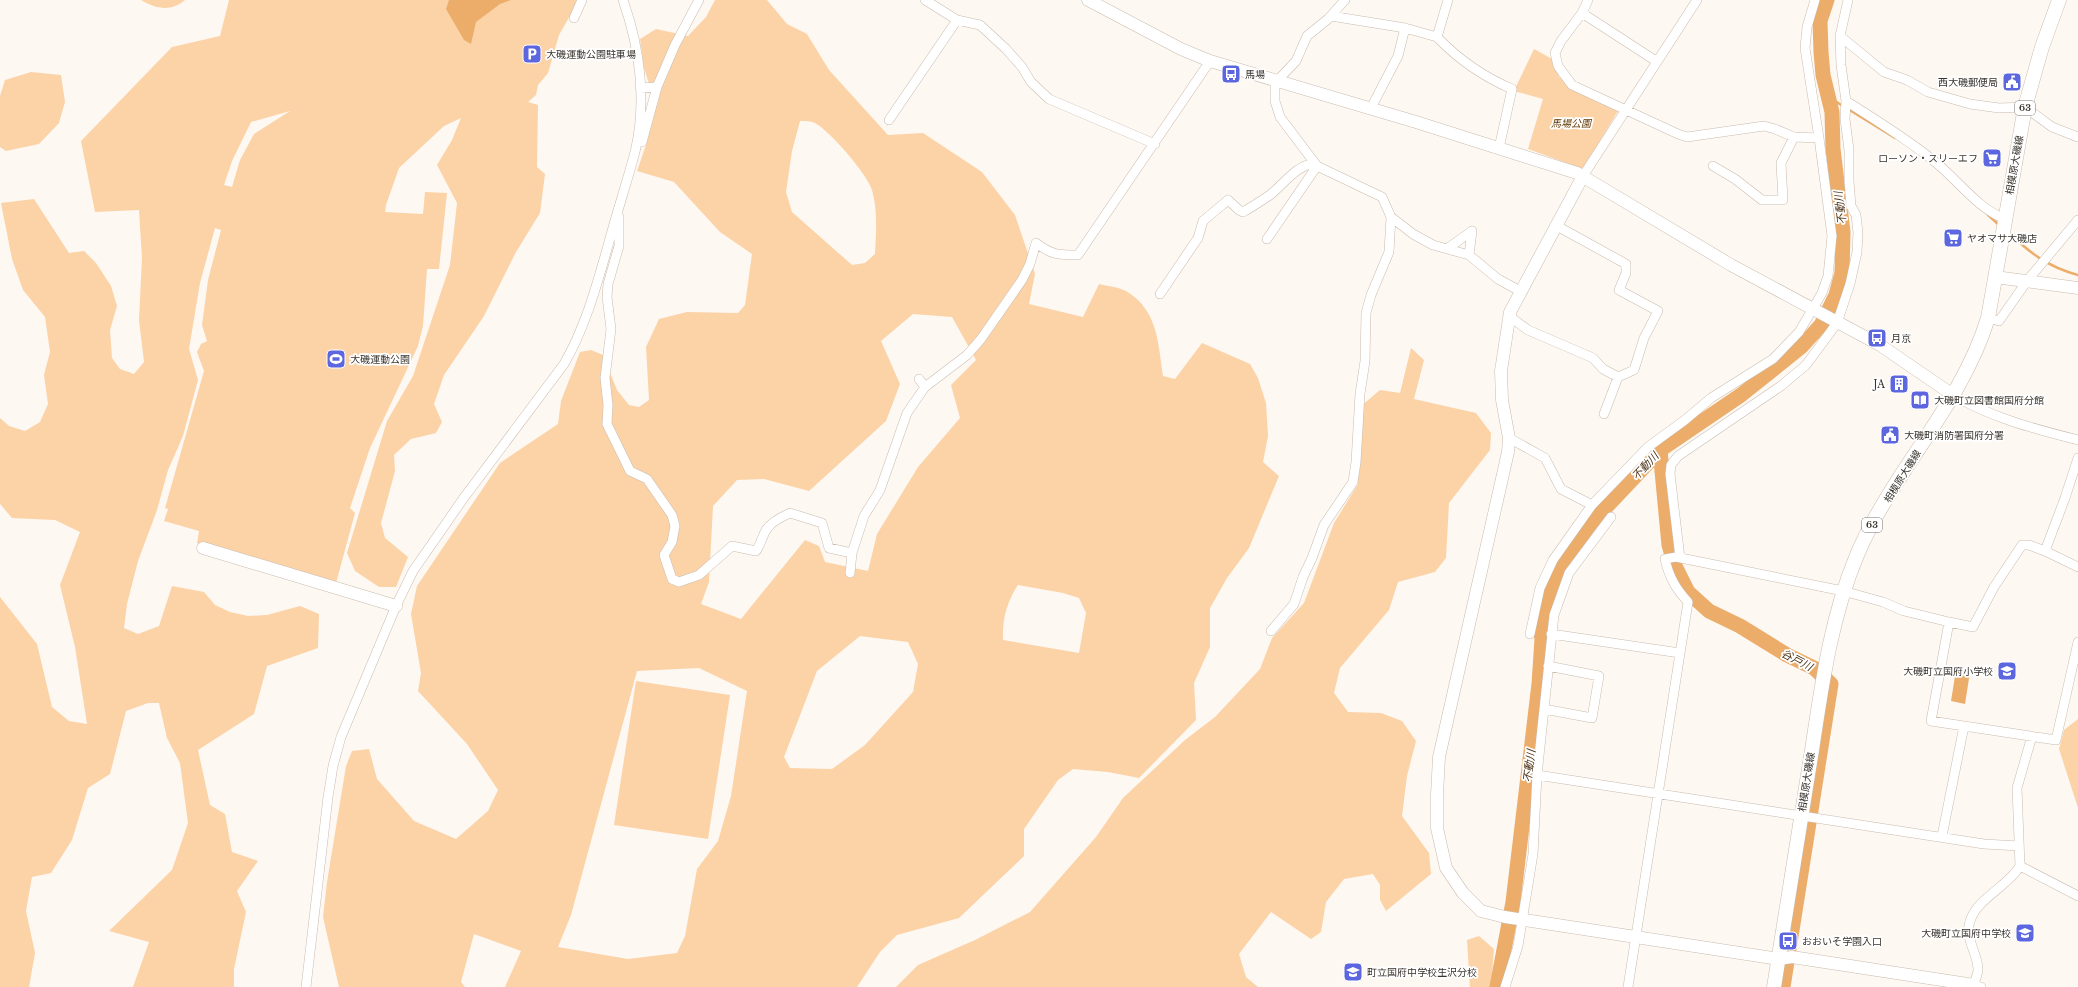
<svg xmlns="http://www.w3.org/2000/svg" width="2078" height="987" font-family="'Libre Baskerville','Noto Sans JP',serif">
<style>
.green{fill:#fcd2a7;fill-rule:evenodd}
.water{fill:#ecad6b}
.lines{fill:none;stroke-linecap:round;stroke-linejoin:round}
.stream{stroke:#ecad6b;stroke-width:2.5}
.river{stroke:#ecad6b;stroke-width:15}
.street-casing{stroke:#c9bbae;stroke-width:10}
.secondary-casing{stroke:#c9bbae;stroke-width:13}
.primary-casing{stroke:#c9bbae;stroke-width:15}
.street{stroke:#fff;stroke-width:9}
.secondary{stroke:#fff;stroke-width:12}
.primary{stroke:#fff;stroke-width:14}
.labels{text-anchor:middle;stroke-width:3.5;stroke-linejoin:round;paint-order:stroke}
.shield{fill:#fff;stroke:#74706c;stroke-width:1}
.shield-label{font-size:9px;font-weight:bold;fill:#38332d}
.poi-label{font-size:10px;fill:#38332d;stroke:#fff;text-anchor:start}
.park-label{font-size:10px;font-style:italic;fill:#633b04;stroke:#fff}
.street-label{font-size:10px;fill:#38332d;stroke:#fff}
.water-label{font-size:11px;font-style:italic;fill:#4d3317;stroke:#fff}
</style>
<rect width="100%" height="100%" fill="#fef8f2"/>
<path class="green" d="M 141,0 L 185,0 C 171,12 156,9 141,0 Z
M 229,0 L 579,0 L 559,35 L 548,73 L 538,85 L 536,95 L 528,102 L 538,105 L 537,167 L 545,174 L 540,213 L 516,252 L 484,316 L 444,375 L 434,404 L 442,422 L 436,433 L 411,439 L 394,455 L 395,471 L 381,523 L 385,538 L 408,557 L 396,587 L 379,587 L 355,571 L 347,553 L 387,421 L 413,376 L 450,265 L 457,203 L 437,165 L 452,140 L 461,118 L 444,126 L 399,168 L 386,205 L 385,212 L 423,214 L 425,192 L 447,193 L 439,269 L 427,269 L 423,326 L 418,346 L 370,448 L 350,508 L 355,513 L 336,583 L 197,543 L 199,531 L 164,521 L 168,509 L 165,508 L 204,371 L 197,352 L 201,344 L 207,341 L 202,325 L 208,280 L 221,230 L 215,228 L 200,283 L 189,349 L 198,380 L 183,436 L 168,470 L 157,510 L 138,561 L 127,604 L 124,628 L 138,634 L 159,626 L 172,586 L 204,592 L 215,605 L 230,612 L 248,616 L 267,615 L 300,606 L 319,614 L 318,648 L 267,666 L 254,714 L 198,750 L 210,805 L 225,814 L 232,852 L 258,861 L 237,891 L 246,912 L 234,969 L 234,987 L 133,987 L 149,942 L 109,931 L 172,870 L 188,823 L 180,763 L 167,738 L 159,703 L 148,703 L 126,711 L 110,774 L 88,788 L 72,840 L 51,873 L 32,877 L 26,911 L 35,953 L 29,987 L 0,987 L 0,597 L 37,644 L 52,707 L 69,721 L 87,724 L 75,647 L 60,585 L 80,532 L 55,520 L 12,518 L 0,504 L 0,418 L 9,426 L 25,431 L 40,422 L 48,404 L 44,375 L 50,352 L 45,317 L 23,290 L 12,259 L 1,203 L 34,199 L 69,253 L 84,251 L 96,263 L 111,286 L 117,306 L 110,330 L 112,358 L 120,369 L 134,374 L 144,362 L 139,320 L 142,258 L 139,210 L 95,212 L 81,141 L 172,47 L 220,36 ZM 290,111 L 254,134 L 240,160 L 232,187 L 224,185 L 232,161 L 251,122 Z
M 715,0 L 767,0 L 787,24 L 807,34 L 829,70 L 888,135 L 923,133 L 982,172 L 1015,215 L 1035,274 L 1029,304 L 1083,317 L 1099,284 C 1107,286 1118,287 1126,291 C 1158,310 1158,343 1163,376 L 1175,379 L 1202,343 L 1250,364 L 1258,378 L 1266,403 L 1268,436 L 1263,462 L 1279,476 L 1249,548 L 1227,578 L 1210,608 L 1210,647 L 1194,683 L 1196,720 L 1139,778 L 1108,772 L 1073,769 L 1058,780 L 1024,829 L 1024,856 L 959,918 L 897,935 L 880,952 L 857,987 L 505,987 L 521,951 L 474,934 L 461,982 L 465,987 L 339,987 L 323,917 L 327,882 L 346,766 L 352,751 L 369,749 L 377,779 L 414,821 L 456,839 L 488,811 L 498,790 L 467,744 L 418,691 L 421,673 L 411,614 L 417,586 L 500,463 L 558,424 L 561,401 L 580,352 L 591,350 L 603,355 L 617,390 L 629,405 L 639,407 L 649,400 L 646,347 L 659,319 L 687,312 L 738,313 L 745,305 L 752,254 L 720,232 L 674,182 L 637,171 L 646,145 L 656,106 L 644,68 L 640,39 L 656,29 L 688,36 L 706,17 ZM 800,121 C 805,121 811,121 815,123 C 831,132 867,174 872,190 C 878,211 876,233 875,254 L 865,263 L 852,265 L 792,212 L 786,192 L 792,151 ZM 913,314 L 952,317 L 976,360 L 951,385 L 960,418 L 918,467 L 877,534 L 868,571 L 825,562 L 819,546 L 805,540 L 741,619 L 701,604 L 709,582 L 713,506 L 737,480 L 764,479 L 809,491 L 886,421 L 900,384 L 881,341 ZM 1018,585 L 1063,593 L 1079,598 L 1086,613 L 1079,653 L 1003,640 C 1002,620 1007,601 1018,585 ZM 860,636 L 908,642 L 918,664 L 913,692 L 865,745 L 832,769 L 790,768 L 784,757 L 817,671 ZM 699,668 L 747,691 L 731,796 L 718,841 L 697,869 L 685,936 L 677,953 L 628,959 L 558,947 L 571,915 L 637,671 Z
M 1534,49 L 1554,60 L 1559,77 L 1618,111 L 1583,169 L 1528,149 L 1543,99 L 1514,91 Z
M 31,72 L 61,75 L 65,102 L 59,123 L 39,144 L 6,151 L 0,147 L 0,96 L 5,80 Z
M 1411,348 L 1424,360 L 1414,399 L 1476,413 L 1491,433 L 1490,450 L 1449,503 L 1446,558 L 1435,572 L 1398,582 L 1389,610 L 1340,668 L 1334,693 L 1348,712 L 1381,713 L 1402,721 L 1416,741 L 1407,776 L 1402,816 L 1429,853 L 1431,874 L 1386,911 L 1380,900 L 1380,885 L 1373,874 L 1344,879 L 1326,902 L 1321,932 L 1311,939 L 1271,912 L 1239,954 L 1246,977 L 1258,987 L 896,987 L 918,965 L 975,940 L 1030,912 L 1096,837 L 1123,798 L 1185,740 L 1215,717 L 1260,669 L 1272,638 L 1304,603 L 1334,523 L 1358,484 L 1354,412 L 1380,390 L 1400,393 Z
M 636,681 L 730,695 L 708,839 L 614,825 Z
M 2078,719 L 2078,808 L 2059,749 L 2064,730 Z
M 1479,936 L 1494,949 L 1491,987 L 1470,987 L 1467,940 Z"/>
<path class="water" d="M 449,0 L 511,0 L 500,4 L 476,22 L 471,44 L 464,40 L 446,9 Z
M 1956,670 L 1970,672 L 1965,704 L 1951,701 Z"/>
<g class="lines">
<path class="stream" d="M 1828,96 L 1844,107
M 1848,109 L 1895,138
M 1988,215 L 1999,225
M 2008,232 C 2030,253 2048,267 2078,275"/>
<path class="river" d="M 1660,450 L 1669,545 L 1675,566 L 1688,592 L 1709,611 L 1740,626 L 1787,655 L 1814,668 L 1831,684 L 1783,987
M 1497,987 L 1513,902 L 1539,684 L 1542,639 L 1540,628 L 1550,592 L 1561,565 L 1591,523 L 1660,450 L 1741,395 L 1801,347 L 1821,325 L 1836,295 L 1842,273 L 1843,232 L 1833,149 L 1832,112 L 1823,75 L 1821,52 L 1820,21 L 1827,0"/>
<defs>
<path id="street" d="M 925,0 L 957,20 L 980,25 L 1006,49 L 1022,67 L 1031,82 L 1049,99 L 1155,144
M 1448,0 L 1437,37 C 1458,59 1484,77 1512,89 L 1499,148
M 1588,0 L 1582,13 L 1656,61
M 1848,0 L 1840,36 L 1884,72 L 1907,80 L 1928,92 L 1970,104 L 1999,108 L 2025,107 L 2052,127 L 2078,137
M 1582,13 L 1561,41 L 1555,53 L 1558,66 L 1572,85 L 1678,134 L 1687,137 L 1764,126 L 1775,129 L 1794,137 L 1819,138
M 1331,16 L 1405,28
M 574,18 L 582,0
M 1840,36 L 1841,65 L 1846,101
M 1275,79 L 1275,101 L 1280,117 L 1317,166 L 1382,197 L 1391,217 L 1413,234 L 1433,245 L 1469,255 L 1498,279 L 1520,291
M 1278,80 L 1296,61 L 1307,36 L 1328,19 L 1345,0
M 640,88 L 657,87 L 675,45 L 699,0
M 1371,108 L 1398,56 L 1405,28 L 1437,37
M 889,120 L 957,20
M 642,142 L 657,87
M 1713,166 L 1735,179 L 1762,200 L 1783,200 L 1781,163 L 1794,137
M 1583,176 L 1697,0
M 619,217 L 619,246 L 608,284 L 607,297 L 611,329 L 605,378 L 608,405 L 607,424 L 630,471 L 647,479 L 672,515 L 675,526 L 672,542 L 664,555 L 672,579 L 679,582 L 699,575 L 732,546 L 756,551 C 761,544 762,537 766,530 C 771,522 781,517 790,513 L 822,523 L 829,548 L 852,553
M 1557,226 L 1626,264 L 1626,273 L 1619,290 L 1658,311 L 1644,338 L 1634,370 L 1618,377 L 1604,414
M 1267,239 L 1317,166
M 1448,248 L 1472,231
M 1469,255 L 1472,231
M 1160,294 L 1198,238 L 1203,221 L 1228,200 L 1239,210 L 1243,212 C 1252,207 1261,201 1270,195 C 1285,183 1295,166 1315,163
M 1510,312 L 1513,319 L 1528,330 L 1593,358 L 1603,369 L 1618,377
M 1988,318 L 1999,321 L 2027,281 L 2078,220
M 919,379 L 925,387 L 967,355 L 981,339 L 1022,280 L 1030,264 L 1036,243 C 1052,255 1058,255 1078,255 L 1210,61
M 1953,395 C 1992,418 2035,429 2078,440
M 1509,438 L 1545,458 L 1561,489 L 1592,505
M 2078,458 L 2065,498 L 2045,551 L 2078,567
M 2045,551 L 2029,545 L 2022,545 L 1994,587 L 1973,627 L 1949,622 L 1931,721 L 2056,740 L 2078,642
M 1680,558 L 1670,474 L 1671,465 L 1678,456 L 1781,386 L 1806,365 L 1837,323 L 1850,284 L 1857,252 L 1858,233 L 1856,215 L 1851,206 L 1849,181 L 1849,150 L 1845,119 L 1846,101 C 1876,120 1907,139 1934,161 C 1958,180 1977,208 2005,219
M 850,573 L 852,553 L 864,516 L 880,490 L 907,413 L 925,387
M 1271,631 L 1294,604 L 1303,577 L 1312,558 L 1324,525 L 1353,482 L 1356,462 L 1360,394 L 1365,361 L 1366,313 L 1371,295 L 1389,252 L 1391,217
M 1530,634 L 1540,588 L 1553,560 L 1592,505 L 1648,447 L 1685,420 L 1711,398 L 1773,359 L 1799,332 L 1822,293 L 1828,276 L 1832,236 L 1819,138 L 1805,48 L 1807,27 L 1815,0
M 1551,634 L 1680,653
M 1544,709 L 1592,718 L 1599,676 L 1548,666
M 1537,775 L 1984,844 L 2019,846
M 1942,836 L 1964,726
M 2020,866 L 2078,896
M 306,987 L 328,797 L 333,766 L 341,737 L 396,606 L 413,571 L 463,499 L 564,364 C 586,326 597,284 609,242 C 617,212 627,182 635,152 C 647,102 640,48 623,0
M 1505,987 L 1518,946 L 1533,854 L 1537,775 L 1554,615 L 1569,573 L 1611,517
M 1628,987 L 1688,602 C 1676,589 1669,577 1665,559 L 1676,557 L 1843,591 L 1883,602 L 1904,611 L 1949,622
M 1981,987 L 1974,985 C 1975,981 1977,975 1978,971 C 1979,956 1966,941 1969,925 C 1974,899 2007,888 2020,866 L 2017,788 L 2032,736"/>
<path id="secondary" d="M 1088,0 L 1181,49 L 1210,61 L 1416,122 L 1577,173 L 1731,265 L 1880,345 L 1953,395
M 1583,176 L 1510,312 L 1501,371 L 1502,400 L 1509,438 L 1508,452 L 1439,757 L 1437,795 L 1437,828 L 1446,868 L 1463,893 L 1481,911 L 1505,917 L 1779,959 L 1792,957 L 1974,985
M 1995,277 L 2078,288
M 203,548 L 396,606"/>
<path id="primary" d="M 1774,987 C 1787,908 1799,829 1812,750 C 1822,684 1831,617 1857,555 C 1892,472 1961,406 1988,318 L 2025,107 L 2042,47 L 2059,0"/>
</defs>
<use href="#street" class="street-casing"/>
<use href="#secondary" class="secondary-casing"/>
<use href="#primary" class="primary-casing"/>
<use href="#street" class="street"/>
<use href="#secondary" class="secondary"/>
<use href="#primary" class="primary"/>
</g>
<defs>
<symbol id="parking-square" viewBox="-11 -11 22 22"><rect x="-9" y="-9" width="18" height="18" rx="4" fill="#5c67df" stroke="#fff"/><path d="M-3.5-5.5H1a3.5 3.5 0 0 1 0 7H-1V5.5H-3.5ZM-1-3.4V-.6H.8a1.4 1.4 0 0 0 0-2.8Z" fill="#fff"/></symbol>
<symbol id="bus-square" viewBox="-11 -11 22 22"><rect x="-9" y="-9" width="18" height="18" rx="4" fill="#5c67df" stroke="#fff"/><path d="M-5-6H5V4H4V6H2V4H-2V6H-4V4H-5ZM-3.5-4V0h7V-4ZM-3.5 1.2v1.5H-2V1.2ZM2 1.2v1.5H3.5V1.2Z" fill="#fff"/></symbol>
<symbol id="civic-square" viewBox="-11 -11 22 22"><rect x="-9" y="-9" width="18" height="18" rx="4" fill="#5c67df" stroke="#fff"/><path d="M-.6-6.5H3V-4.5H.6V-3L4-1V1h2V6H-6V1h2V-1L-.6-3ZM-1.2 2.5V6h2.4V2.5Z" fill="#fff"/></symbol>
<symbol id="supermarket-square" viewBox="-11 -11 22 22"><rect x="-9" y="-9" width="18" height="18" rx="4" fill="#5c67df" stroke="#fff"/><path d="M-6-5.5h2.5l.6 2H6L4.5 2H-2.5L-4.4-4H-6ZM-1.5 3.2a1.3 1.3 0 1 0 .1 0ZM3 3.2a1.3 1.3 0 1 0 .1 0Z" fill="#fff"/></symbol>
<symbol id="stadium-square" viewBox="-11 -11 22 22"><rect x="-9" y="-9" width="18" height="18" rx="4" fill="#5c67df" stroke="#fff"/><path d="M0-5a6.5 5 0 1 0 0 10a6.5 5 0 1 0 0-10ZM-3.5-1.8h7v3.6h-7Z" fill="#fff"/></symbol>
<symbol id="building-square" viewBox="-11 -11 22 22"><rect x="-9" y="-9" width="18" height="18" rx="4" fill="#5c67df" stroke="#fff"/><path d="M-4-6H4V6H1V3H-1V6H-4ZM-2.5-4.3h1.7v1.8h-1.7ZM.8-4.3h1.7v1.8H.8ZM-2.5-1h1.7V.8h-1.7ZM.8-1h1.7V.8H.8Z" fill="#fff"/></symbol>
<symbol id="library-square" viewBox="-11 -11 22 22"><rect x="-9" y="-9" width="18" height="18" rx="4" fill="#5c67df" stroke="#fff"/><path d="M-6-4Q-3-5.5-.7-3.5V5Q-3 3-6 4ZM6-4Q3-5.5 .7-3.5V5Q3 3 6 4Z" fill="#fff"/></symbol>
<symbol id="school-square" viewBox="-11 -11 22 22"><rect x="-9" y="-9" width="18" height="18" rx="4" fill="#5c67df" stroke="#fff"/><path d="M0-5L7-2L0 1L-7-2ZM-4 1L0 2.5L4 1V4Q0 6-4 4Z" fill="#fff"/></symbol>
</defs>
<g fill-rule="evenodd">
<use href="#parking-square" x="521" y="43" width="22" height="22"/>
<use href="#bus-square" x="1220" y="63" width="22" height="22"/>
<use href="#civic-square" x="2001" y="71" width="22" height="22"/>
<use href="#supermarket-square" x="1981" y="147" width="22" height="22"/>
<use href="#supermarket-square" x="1942" y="227" width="22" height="22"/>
<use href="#bus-square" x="1866" y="327" width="22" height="22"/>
<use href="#stadium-square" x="325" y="348" width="22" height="22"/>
<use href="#building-square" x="1888" y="373" width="22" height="22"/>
<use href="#library-square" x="1909" y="389" width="22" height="22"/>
<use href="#civic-square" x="1879" y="424" width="22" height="22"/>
<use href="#school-square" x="1996" y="660" width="22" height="22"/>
<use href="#school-square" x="2014" y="922" width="22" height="22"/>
<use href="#bus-square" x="1777" y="930" width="22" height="22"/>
<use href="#school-square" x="1342" y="961" width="22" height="22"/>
</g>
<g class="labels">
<g class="shield">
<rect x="2015" y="101" width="20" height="14" rx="3"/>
<rect x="1862" y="518" width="20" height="14" rx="3"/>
</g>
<g class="shield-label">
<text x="2025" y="111">63</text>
<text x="1872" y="528">63</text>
</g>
<g class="poi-label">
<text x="546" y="58">大磯運動公園駐車場</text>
<text x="1245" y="78">馬場</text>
<text x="1998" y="86" text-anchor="end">西大磯郵便局</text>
<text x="1978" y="162" text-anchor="end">ローソン・スリーエフ</text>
<text x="1967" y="242">ヤオマサ大磯店</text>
<text x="1891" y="342">月京</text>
<text x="350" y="363">大磯運動公園</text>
<text x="1885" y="388" text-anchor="end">JA</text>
<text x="1934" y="404">大磯町立図書館国府分館</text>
<text x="1904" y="439">大磯町消防署国府分署</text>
<text x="1993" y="675" text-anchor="end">大磯町立国府小学校</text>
<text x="2011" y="937" text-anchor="end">大磯町立国府中学校</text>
<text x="1802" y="945">おおいそ学園入口</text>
<text x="1367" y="976">町立国府中学校生沢分校</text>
</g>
<g class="park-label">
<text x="1571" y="127">馬場公園</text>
</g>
<g class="street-label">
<text transform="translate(2014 165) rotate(-80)" y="4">相模原大磯線</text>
<text transform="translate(1902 476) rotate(-58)" y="4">相模原大磯線</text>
<text transform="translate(1806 782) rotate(-81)" y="4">相模原大磯線</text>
</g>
<g class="water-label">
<text transform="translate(1840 208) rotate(-97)" y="4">不動川</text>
<text transform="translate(1645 466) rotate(-47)" y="4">不動川</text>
<text transform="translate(1797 660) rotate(28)" y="4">谷戸川</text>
<text transform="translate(1529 766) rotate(-83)" y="4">不動川</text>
</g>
</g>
</svg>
